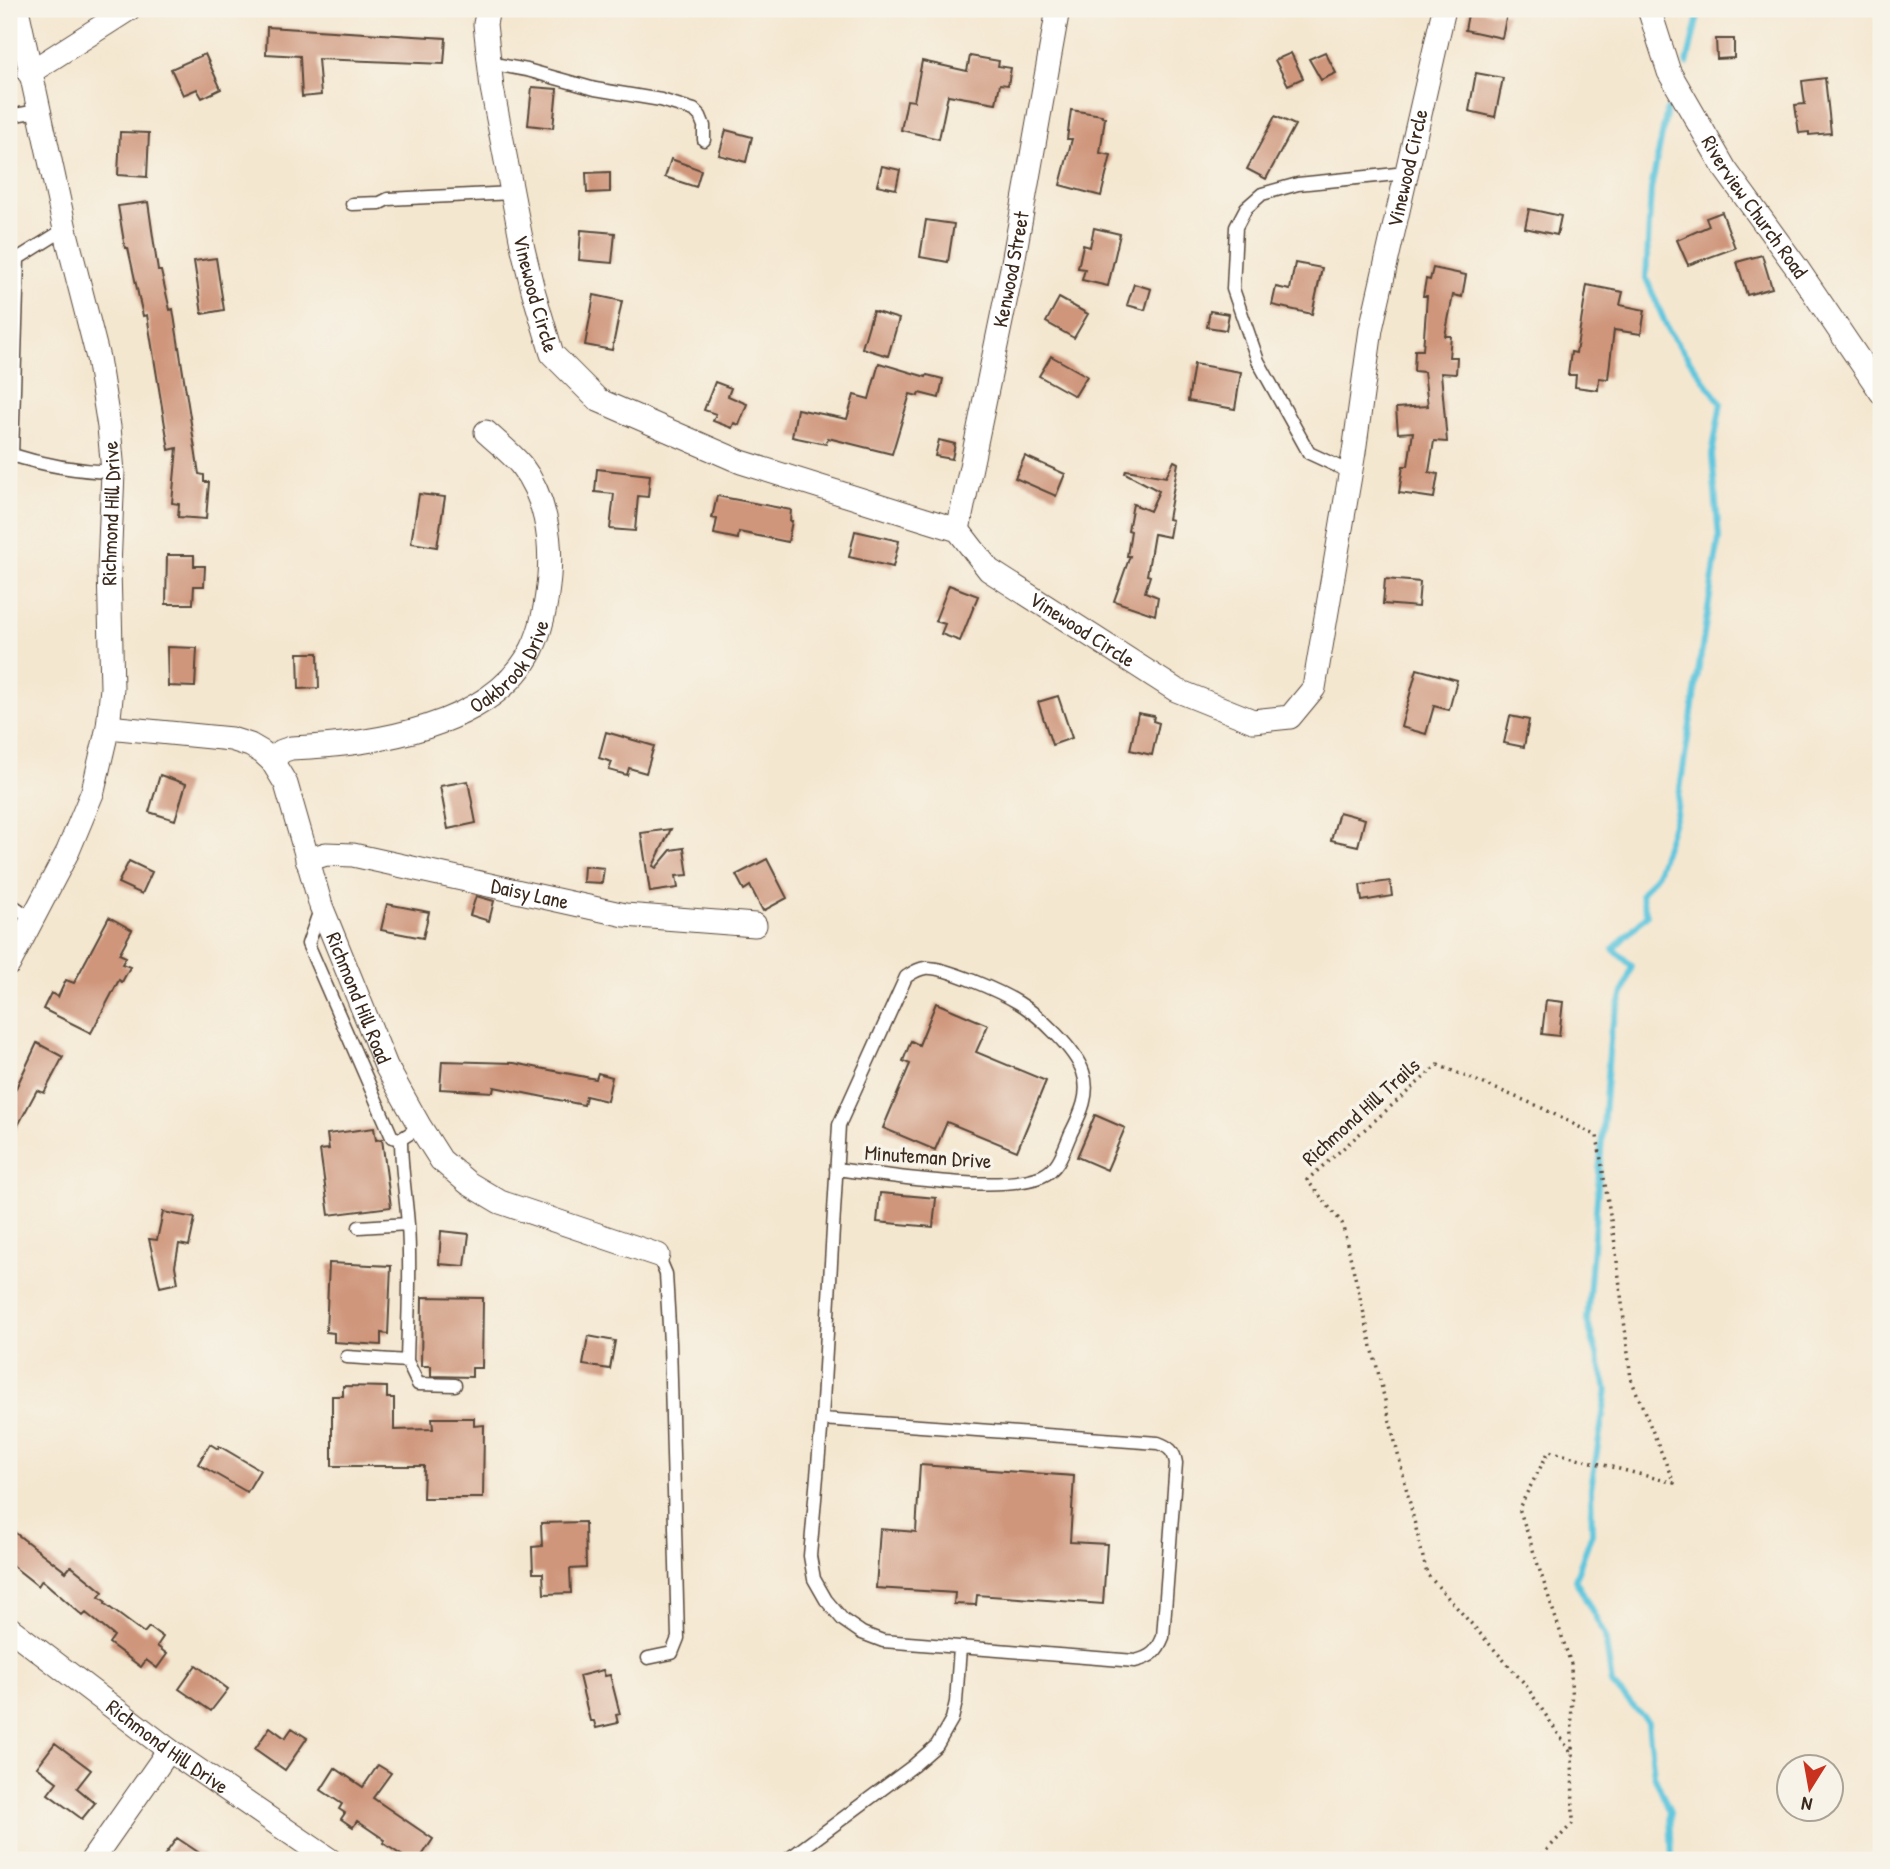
<svg xmlns="http://www.w3.org/2000/svg" width="1890" height="1869" font-family="'Patrick Hand',sans-serif">
<style>
.lines{fill:none;stroke-linecap:round;stroke-linejoin:round}
.stream{stroke:#5fc6dd;stroke-width:6}
.building{fill:#cf967c}
.service-casing{stroke:#574639;stroke-width:15}
.minor-casing{stroke:#574639;stroke-width:25}
.path{stroke:#574639;stroke-width:3.5;stroke-dasharray:2 5;stroke-linecap:butt}
.service{stroke:#fff;stroke-width:12}
.minor{stroke:#fff;stroke-width:23}
.labels{text-anchor:middle;stroke-width:7;stroke-linejoin:round;paint-order:stroke}
.street-label{font-size:21px;fill:#3b2a1e;stroke:#f7f3e8}
</style>
<rect width="100%" height="100%" fill="#f7f3e8"/>
<filter id="ink" filterUnits="userSpaceOnUse"><feTurbulence type="fractalNoise" baseFrequency=".0143" numOctaves="2"/><feDisplacementMap in="SourceGraphic" scale="14" xChannelSelector="R" yChannelSelector="G"/><feConvolveMatrix kernelMatrix="1 2 1 2 8 2 1 2 1" color-interpolation-filters="sRGB"/></filter>
<filter id="wash" filterUnits="userSpaceOnUse"><feTurbulence type="fractalNoise" baseFrequency=".00686" numOctaves="4" result="noise"/><feDisplacementMap in="SourceGraphic" scale="28" xChannelSelector="R" yChannelSelector="G"/><feGaussianBlur stdDeviation="1.57" result="paint"/><feColorMatrix in="noise" values="0 0 0 0 0 0 0 0 0 0 0 0 0 0 0 0 0 1.4 0 .05"/><feComposite in="paint" operator="in"/></filter>
<g filter="url(#wash)">
<rect width="100%" height="100%" fill="#f4e7d0"/>
<g class="lines">
<path class="stream" d="M 1687,64 L 1698,16 L 1697,9
M 1667,110 L 1651,189 L 1646,278 L 1669,332 L 1721,403 L 1712,455 L 1719,538 L 1676,815 L 1657,873 L 1641,894 L 1647,915 L 1613,949 L 1632,966 L 1611,1029 L 1587,1320 L 1607,1390 L 1591,1488 L 1592,1533 L 1575,1579 L 1605,1635 L 1612,1684 L 1648,1722 L 1654,1775 L 1670,1812 L 1672,1860"/>
</g>
<g id="blocks">
<path class="building" d="M 1469,9 L 1507,14 L 1502,38 L 1465,30 Z
M 267,27 L 446,38 L 444,64 L 318,59 L 321,95 L 302,97 L 300,56 L 266,54 Z
M 1716,39 L 1734,39 L 1734,58 L 1717,59 Z
M 1325,52 L 1336,73 L 1321,80 L 1309,59 Z
M 1291,53 L 1303,78 L 1288,85 L 1275,60 Z
M 205,54 L 221,89 L 202,98 L 197,89 L 183,95 L 171,69 Z
M 970,56 L 999,61 L 998,66 L 1011,68 L 1008,85 L 1000,84 L 996,103 L 948,95 L 939,139 L 901,130 L 907,100 L 914,101 L 922,61 L 967,71 Z
M 1476,73 L 1503,78 L 1495,117 L 1469,111 Z
M 1825,78 L 1831,133 L 1809,135 L 1809,132 L 1799,133 L 1795,105 L 1805,104 L 1802,81 Z
M 532,87 L 557,89 L 553,128 L 528,125 Z
M 1071,110 L 1102,115 L 1102,117 L 1105,118 L 1100,153 L 1111,155 L 1101,196 L 1060,185 L 1072,139 L 1067,139 Z
M 1275,116 L 1295,125 L 1266,179 L 1247,169 Z
M 726,130 L 752,137 L 746,162 L 719,155 Z
M 120,132 L 149,133 L 147,177 L 118,175 Z
M 671,159 L 701,170 L 696,187 L 665,177 Z
M 882,166 L 900,170 L 896,189 L 877,185 Z
M 610,172 L 610,192 L 587,193 L 586,173 Z
M 148,202 L 158,271 L 161,271 L 170,310 L 173,309 L 199,474 L 204,475 L 204,482 L 209,482 L 206,519 L 178,517 L 179,504 L 172,503 L 177,448 L 169,450 L 147,315 L 143,316 L 128,248 L 125,248 L 118,206 Z
M 1529,209 L 1561,216 L 1557,235 L 1525,228 Z
M 1722,212 L 1735,248 L 1688,265 L 1677,240 L 1709,226 L 1706,218 Z
M 926,220 L 954,224 L 948,262 L 920,257 Z
M 1094,228 L 1120,234 L 1108,286 L 1082,280 L 1085,269 L 1078,268 L 1083,245 L 1090,247 Z
M 581,230 L 615,233 L 612,263 L 579,260 Z
M 1762,255 L 1772,288 L 1747,295 L 1737,262 Z
M 216,258 L 224,310 L 202,314 L 194,261 Z
M 1295,263 L 1322,268 L 1312,314 L 1272,305 L 1276,287 L 1290,290 Z
M 1433,268 L 1466,275 L 1462,297 L 1453,295 L 1445,336 L 1451,336 L 1449,357 L 1457,357 L 1456,374 L 1441,373 L 1447,442 L 1434,441 L 1429,472 L 1438,474 L 1434,498 L 1399,493 L 1403,466 L 1408,466 L 1413,432 L 1398,433 L 1396,408 L 1428,406 L 1424,372 L 1414,371 L 1415,350 L 1423,350 L 1427,296 L 1423,296 L 1426,279 L 1430,280 Z
M 1134,284 L 1151,289 L 1145,310 L 1127,305 Z
M 1587,285 L 1623,292 L 1620,305 L 1645,310 L 1641,334 L 1614,330 L 1608,379 L 1599,378 L 1598,390 L 1575,387 L 1576,375 L 1568,375 L 1571,352 L 1576,353 Z
M 594,295 L 622,301 L 612,350 L 585,345 Z
M 1059,298 L 1088,314 L 1074,338 L 1046,322 Z
M 873,311 L 899,319 L 888,356 L 862,348 Z
M 1210,311 L 1229,314 L 1226,330 L 1207,327 Z
M 1051,356 L 1087,376 L 1075,396 L 1039,376 Z
M 879,363 L 926,377 L 927,375 L 943,379 L 939,398 L 919,393 L 918,396 L 910,394 L 892,454 L 828,438 L 826,444 L 792,437 L 797,409 L 847,419 L 854,395 L 869,399 Z
M 1194,364 L 1241,372 L 1235,409 L 1188,401 Z
M 715,382 L 731,388 L 728,396 L 747,404 L 739,425 L 734,423 L 732,428 L 713,421 L 716,414 L 704,410 Z
M 939,440 L 955,444 L 952,459 L 935,456 Z
M 1025,456 L 1065,474 L 1056,496 L 1015,478 Z
M 1174,461 L 1178,463 L 1168,519 L 1172,520 L 1169,537 L 1154,534 L 1147,575 L 1150,576 L 1145,592 L 1158,597 L 1155,615 L 1114,601 L 1130,556 L 1127,556 L 1131,531 L 1128,530 L 1133,504 L 1150,511 L 1159,491 L 1125,473 L 1126,470 L 1166,477 Z
M 597,469 L 650,475 L 648,497 L 638,496 L 635,531 L 610,529 L 614,494 L 595,492 Z
M 419,494 L 445,497 L 437,547 L 411,543 Z
M 717,496 L 791,510 L 790,521 L 792,521 L 788,542 L 739,532 L 738,539 L 714,534 L 717,519 L 712,518 Z
M 855,531 L 899,541 L 893,567 L 849,557 Z
M 167,555 L 194,555 L 194,566 L 205,566 L 204,586 L 194,586 L 193,604 L 166,604 Z
M 1385,579 L 1420,582 L 1418,607 L 1383,604 Z
M 949,585 L 978,596 L 960,641 L 941,634 L 945,624 L 935,621 Z
M 167,647 L 197,648 L 195,687 L 168,686 Z
M 298,653 L 318,653 L 319,688 L 299,689 Z
M 1417,669 L 1457,680 L 1449,710 L 1434,706 L 1426,734 L 1401,727 Z
M 1058,696 L 1072,738 L 1052,745 L 1038,702 Z
M 1138,713 L 1154,716 L 1153,721 L 1159,723 L 1152,755 L 1130,750 Z
M 1510,716 L 1529,720 L 1524,747 L 1504,743 Z
M 606,732 L 654,746 L 646,773 L 629,768 L 627,775 L 609,770 L 612,762 L 599,758 Z
M 160,775 L 186,784 L 175,820 L 149,812 Z
M 468,781 L 476,823 L 448,829 L 440,786 Z
M 1339,812 L 1365,819 L 1358,846 L 1331,840 Z
M 671,829 L 653,866 L 656,868 L 671,850 L 684,848 L 688,875 L 676,876 L 678,888 L 650,892 L 641,833 Z
M 767,859 L 787,898 L 763,911 L 750,886 L 744,890 L 736,875 Z
M 129,861 L 152,872 L 142,894 L 118,883 Z
M 584,866 L 604,868 L 602,883 L 583,882 Z
M 1390,881 L 1392,896 L 1362,901 L 1360,885 Z
M 476,896 L 494,901 L 489,921 L 470,915 Z
M 387,904 L 429,912 L 423,938 L 381,930 Z
M 109,917 L 132,930 L 119,954 L 126,957 L 122,964 L 130,967 L 122,982 L 119,980 L 91,1033 L 43,1009 L 51,993 L 58,997 L 66,980 L 74,983 Z
M 1546,1000 L 1563,1002 L 1559,1036 L 1542,1034 Z
M 936,1003 L 988,1025 L 976,1052 L 1046,1081 L 1017,1151 L 947,1122 L 935,1150 L 883,1128 L 910,1064 L 903,1061 L 911,1041 L 919,1045 Z
M 37,1043 L 63,1057 L 44,1093 L 37,1090 L 9,1142 L 9,1103 Z
M 442,1061 L 514,1063 L 596,1079 L 598,1073 L 612,1077 L 607,1101 L 586,1096 L 584,1105 L 494,1087 L 493,1092 L 440,1089 Z
M 1095,1115 L 1125,1128 L 1107,1170 L 1077,1157 Z
M 374,1128 L 376,1140 L 382,1139 L 391,1207 L 329,1215 L 320,1150 L 329,1149 L 327,1134 Z
M 880,1193 L 936,1198 L 933,1227 L 877,1222 Z
M 163,1212 L 195,1218 L 189,1246 L 179,1244 L 175,1266 L 178,1283 L 160,1287 L 149,1239 L 157,1240 Z
M 441,1231 L 469,1234 L 465,1266 L 439,1264 Z
M 329,1263 L 391,1266 L 388,1334 L 381,1333 L 381,1345 L 334,1342 L 334,1333 L 326,1332 Z
M 422,1297 L 483,1298 L 482,1368 L 472,1368 L 472,1377 L 431,1376 L 431,1366 L 421,1366 Z
M 588,1336 L 615,1341 L 610,1369 L 583,1365 Z
M 343,1386 L 387,1387 L 387,1398 L 394,1398 L 394,1430 L 433,1429 L 432,1418 L 474,1418 L 474,1426 L 484,1425 L 483,1498 L 423,1498 L 424,1466 L 332,1466 L 332,1396 L 343,1396 Z
M 210,1444 L 218,1449 L 219,1446 L 260,1470 L 247,1492 L 198,1464 Z
M 920,1465 L 1074,1476 L 1070,1542 L 1107,1544 L 1103,1604 L 977,1595 L 976,1605 L 954,1604 L 955,1593 L 876,1588 L 880,1529 L 916,1532 Z
M 585,1522 L 586,1568 L 570,1569 L 571,1593 L 544,1594 L 543,1573 L 533,1573 L 532,1547 L 542,1546 L 541,1523 Z
M 9,1528 L 66,1572 L 71,1566 L 103,1592 L 99,1597 L 106,1602 L 105,1604 L 144,1633 L 149,1627 L 163,1637 L 157,1646 L 167,1654 L 157,1668 L 146,1660 L 141,1667 L 109,1643 L 114,1636 L 86,1613 L 83,1616 L 42,1580 L 38,1586 L 9,1563 Z
M 196,1665 L 228,1689 L 211,1711 L 179,1689 Z
M 603,1670 L 605,1676 L 610,1675 L 620,1714 L 616,1715 L 618,1723 L 596,1728 L 594,1721 L 590,1721 L 579,1676 Z
M 270,1727 L 285,1738 L 292,1728 L 307,1738 L 285,1770 L 255,1749 Z
M 55,1743 L 91,1770 L 77,1788 L 95,1803 L 82,1819 L 48,1794 L 57,1782 L 37,1767 Z
M 378,1765 L 391,1773 L 373,1798 L 433,1839 L 419,1860 L 409,1860 L 383,1843 L 385,1840 L 357,1821 L 353,1827 L 341,1819 L 345,1813 L 339,1809 L 342,1804 L 321,1790 L 335,1768 L 363,1787 Z
M 177,1838 L 210,1860 L 161,1860 Z"/>
</g>
</g>
<g filter="url(#ink)">
<use href="#blocks" fill-opacity="0" stroke="#574639" stroke-width="2"/>
<g class="lines">
<defs>
<path id="service" d="M 489,63 L 527,70 L 595,89 L 661,100 L 694,110 L 700,116 L 704,126 L 704,140
M 9,116 L 38,111
M 352,204 L 380,203 L 388,199 L 513,193
M 9,264 L 65,229
M 9,454 C 43,465 76,471 113,472
M 12,455 L 18,259
M 1350,472 L 1309,453 L 1258,361 L 1233,289 L 1236,227 L 1246,208 L 1262,194 L 1298,184 L 1406,173
M 9,903 L 32,919
M 321,907 L 308,944 L 392,1137 L 401,1139 L 420,1127
M 359,1227 L 408,1224
M 347,1357 L 407,1361 C 408,1316 411,1271 408,1225 C 406,1196 401,1168 401,1139
M 407,1361 L 418,1384 L 455,1385
M 822,1419 L 1158,1443 C 1169,1447 1174,1451 1176,1463 L 1163,1637 C 1157,1652 1151,1657 1135,1661 L 883,1641 L 862,1633 L 843,1620 L 826,1600 L 814,1579 L 810,1556 L 822,1419 L 839,1125 L 906,977 C 912,973 917,969 925,968 C 944,966 1001,992 1019,1003 C 1040,1016 1075,1049 1083,1072 C 1091,1094 1080,1115 1071,1133 C 1064,1149 1059,1169 1042,1176 C 998,1194 886,1175 836,1169
M 648,1658 L 672,1653 L 678,1638 L 670,1343 L 666,1274 L 658,1255
M 787,1860 L 913,1766 L 937,1745 L 952,1719 L 956,1702 L 960,1648"/>
<g id="minor">
<path id="s1" d="M 488,9 L 485,24 L 492,88 L 523,249 L 533,290 L 552,354 L 598,400 L 741,462 L 958,530 L 989,570 L 1176,690 L 1253,721 L 1290,717 L 1314,688 L 1354,452 L 1371,329 L 1444,9"/>
<path id="s2" d="M 1649,9 L 1669,72 L 1725,169 L 1797,268 L 1881,392"/>
<path d="M 29,73 L 129,9"/>
<path id="s3" d="M 958,530 L 1012,268 L 1058,9"/>
<path id="s4" d="M 108,727 L 231,739 L 250,745 L 262,752 L 272,761 L 286,784 L 321,906 L 386,1066 L 420,1127 L 441,1160 L 468,1183 L 500,1202 L 658,1255"/>
<path id="s5" d="M 272,761 L 282,751 L 291,748 C 370,745 492,728 532,649 C 543,627 547,600 549,576 C 552,538 545,496 521,465 C 511,453 498,443 486,432"/>
<path id="s6" d="M 307,860 L 326,854 L 353,855 L 625,915 L 755,925"/>
<path id="s7" d="M 9,964 L 68,851 L 93,791 L 108,727 L 112,688 L 109,568 L 113,472 L 109,427 L 98,358 L 65,229 L 17,9"/>
<path id="s8" d="M 9,1628 L 169,1750 L 330,1860"/>
<path d="M 92,1860 L 169,1750"/>
</g>
</defs>
<use href="#service" class="service-casing"/>
<use href="#minor" class="minor-casing"/>
<path class="path" d="M 1537,1860 L 1573,1823 L 1571,1664 L 1519,1508 L 1549,1451 L 1674,1483 L 1631,1379 L 1615,1244 L 1597,1136 L 1538,1106 L 1438,1065 L 1307,1180 L 1342,1223 L 1427,1574 L 1525,1684 L 1573,1756"/>
<use href="#service" class="service"/>
<use href="#minor" class="minor"/>
</g>
</g>
<g class="labels">
<g class="street-label">
<text dy="7" stroke="none"><textPath href="#s1" startOffset="1760">Vinewood Circle</textPath></text>
<text dy="7" stroke="none"><textPath href="#s2" startOffset="226">Riverview Church Road</textPath></text>
<text dy="7" stroke="none"><textPath href="#s3" startOffset="266">Kenwood Street</textPath></text>
<text dy="7" stroke="none"><textPath href="#s1" startOffset="290">Vinewood Circle</textPath></text>
<text dy="7" stroke="none"><textPath href="#s7" startOffset="472">Richmond Hill Drive</textPath></text>
<text dy="7" stroke="none"><textPath href="#s1" startOffset="962">Vinewood Circle</textPath></text>
<text dy="7" stroke="none"><textPath href="#s5" startOffset="268">Oakbrook Drive</textPath></text>
<text dy="7" stroke="none"><textPath href="#s6" startOffset="228">Daisy Lane</textPath></text>
<text dy="7" stroke="none"><textPath href="#s4" startOffset="424">Richmond Hill Road</textPath></text>
<text transform="translate(1361 1112) rotate(-42)" y="7">Richmond Hill Trails</text>
<text transform="translate(928 1157) rotate(4)" y="7">Minuteman Drive</text>
<text dy="7" stroke="none"><textPath href="#s8" startOffset="198">Richmond Hill Drive</textPath></text>
</g>
</g>
<rect width="1890" height="1869" fill="none" stroke="#f7f3e8" stroke-width="35"/>
<g transform="translate(1810 1788) rotate(191)"><circle r="33" fill="#f7f3e8" stroke="#aca397" stroke-width="2"/>
<path d="M0-5L12 26L0 18L-12 26Z" fill="#c8321e"/>
<text y="-10" font-size="19" font-weight="bold" text-anchor="middle" fill="#3b2a1e">N</text>
</g>
</svg>
